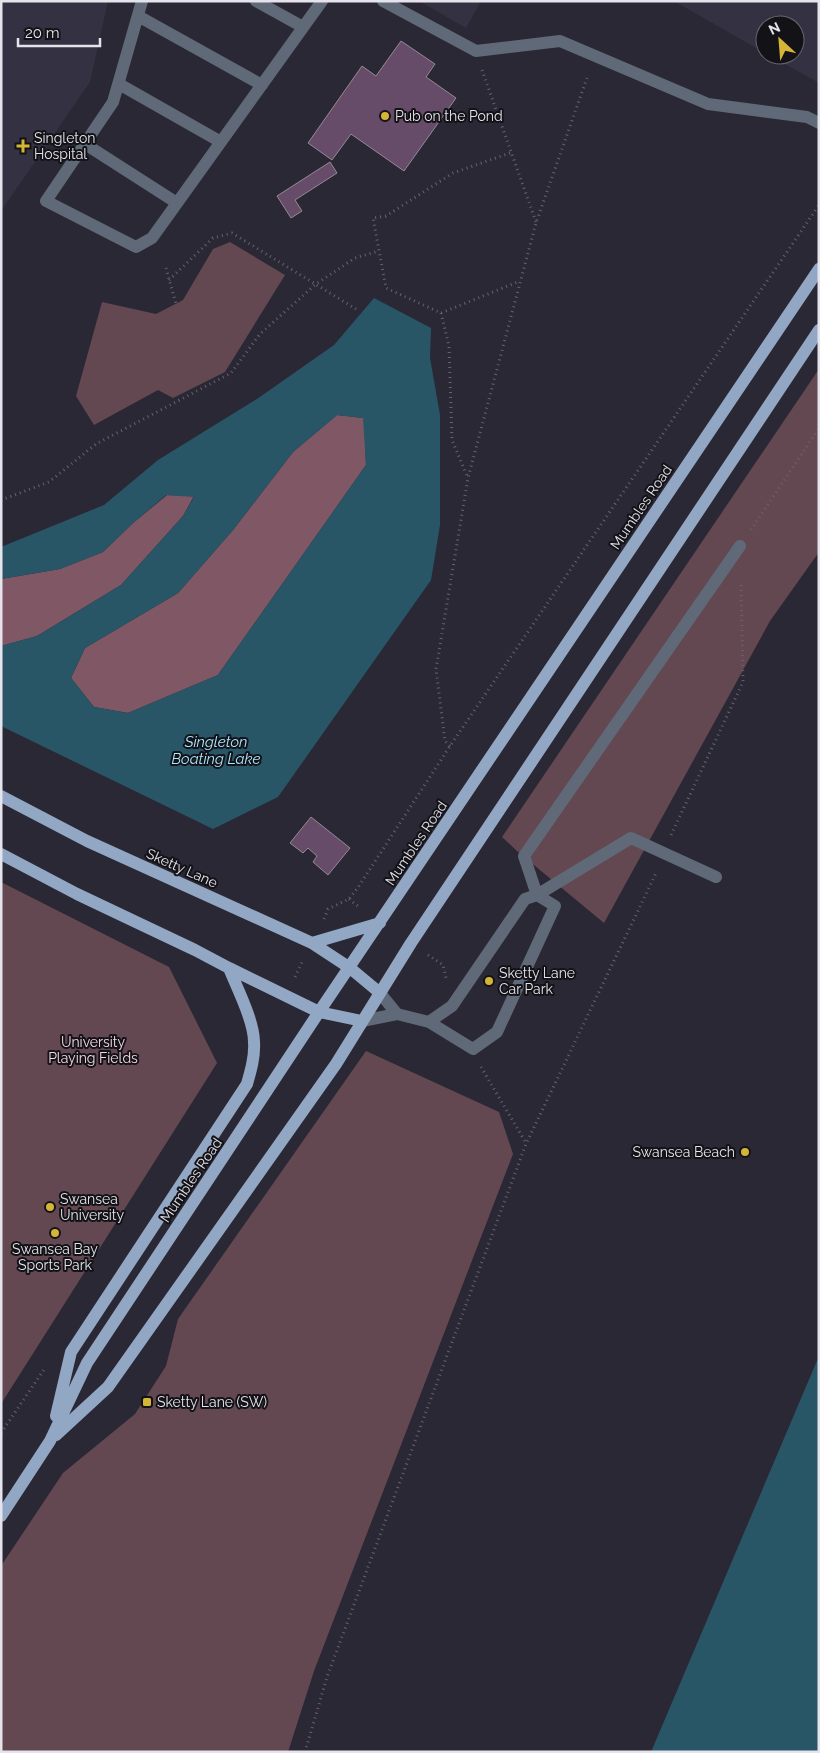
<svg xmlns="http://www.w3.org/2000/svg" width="820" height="1753" font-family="Raleway,sans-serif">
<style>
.built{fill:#343242}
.green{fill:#634851}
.forest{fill:#7f5765}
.water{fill:#295667;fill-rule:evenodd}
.building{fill:#664c69;stroke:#948a95}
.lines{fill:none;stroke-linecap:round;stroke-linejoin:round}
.path{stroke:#65636e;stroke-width:3;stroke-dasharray:1 4;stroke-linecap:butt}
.service{stroke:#5f6977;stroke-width:12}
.primary{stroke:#92a7c4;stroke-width:12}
.poi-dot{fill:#d5b535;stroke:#121217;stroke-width:2}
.labels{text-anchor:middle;stroke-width:4;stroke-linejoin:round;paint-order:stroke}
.poi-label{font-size:14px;fill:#e5e4ec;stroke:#121217;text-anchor:start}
.street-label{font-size:14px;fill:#e5e4ec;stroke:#121217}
.park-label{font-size:14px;fill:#f6d8e2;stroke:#121217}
.water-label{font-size:15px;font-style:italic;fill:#aae7ff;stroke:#121217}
</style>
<rect width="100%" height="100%" fill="#2a2834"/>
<path class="built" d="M 1,1 L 108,1 L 90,82 L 1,211 Z
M 419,1 L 481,1 L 466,28 Z
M 674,1 L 819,1 L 819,83 L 769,55 L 795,55 L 795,25 L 765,25 L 765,53 Z"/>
<path class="green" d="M 230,242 L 285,275 L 225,372 L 173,398 L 158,390 L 94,425 L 76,396 L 102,302 L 156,314 L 183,300 L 213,249 Z
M 819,369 L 819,552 L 770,621 L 604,923 L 517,851 L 502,837 Z
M 1,882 L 169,967 L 217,1063 L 1,1404 Z
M 366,1051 L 499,1112 L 513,1154 L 314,1671 L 288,1752 L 1,1752 L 1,1566 L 63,1473 L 135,1414 L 166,1366 L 178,1319 Z"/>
<path class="forest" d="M 337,415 L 364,418 L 366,465 L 218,675 L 128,713 L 94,707 L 71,678 L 85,648 L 178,593 L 233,530 L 293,452 Z
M 167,495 L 194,496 L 183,516 L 121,585 L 37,636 L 1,646 L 1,579 L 60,569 L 103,552 L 133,523 Z"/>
<path class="water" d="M 374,298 L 431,328 L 430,358 L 440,415 L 440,525 L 431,580 L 278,797 L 213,829 L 1,726 L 1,646 L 37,636 L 121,585 L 183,516 L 194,497 L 166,495 L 133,523 L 103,552 L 60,569 L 1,579 L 1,547 L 104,505 L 158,460 L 257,399 L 334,345 ZM 337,415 L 363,418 L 366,465 L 218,675 L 128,713 L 94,707 L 71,678 L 85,648 L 178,593 L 233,530 L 293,452 Z
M 819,1356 L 819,1752 L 651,1752 Z"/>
<path class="building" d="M 401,41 L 435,64 L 426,77 L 456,98 L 404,171 L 351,134 L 332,160 L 308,143 L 362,66 L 376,76 Z
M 330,162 L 337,173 L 295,200 L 302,211 L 291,218 L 277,196 Z
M 311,817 L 350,848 L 328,875 L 313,862 L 317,856 L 308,848 L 303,853 L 290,843 Z"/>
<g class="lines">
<path class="path" d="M 482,70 L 536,222
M 510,153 L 453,173 L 386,216 L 373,218 L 386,288 L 441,313 L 520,281
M 166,268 L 176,304
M 169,280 L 213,238 L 232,233 L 356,309
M 441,313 L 449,346 L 452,440 L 468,478
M 1,500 L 49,482 L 96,444 L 231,373 L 260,334 L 316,284 L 355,258 L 379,251
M 751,530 L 819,428
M 450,746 L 445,741 L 436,669 L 468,478 L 536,223 L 588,75
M 671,835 L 743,682 L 741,583
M 349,899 L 359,907
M 324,919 L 328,909 L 349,899 L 359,886 L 450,746 L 819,205
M 428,955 L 443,965 L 446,978
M 295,977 L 303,960
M 481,1067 L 526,1143
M 1,1433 L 45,1368
M 305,1752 L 327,1677 L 526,1144 L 657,871"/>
<path class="service" d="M 142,1 L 113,102 L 46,201 L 136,247 L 152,238 L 322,1
M 256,1 L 303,27
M 383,1 L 476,51 L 560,41 L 708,104 L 807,117 L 819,123
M 138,16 L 262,85
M 119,84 L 221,142
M 85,144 L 177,203
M 716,877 L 631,838 L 537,895 L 524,856 L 740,546
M 380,993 L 397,1014
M 362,1021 L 397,1014 L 429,1022 L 473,1049 L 497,1032 L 555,906 L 537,895 L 525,899 L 452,1006 L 429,1022"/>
<path class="primary" d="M 1,796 L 87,841 L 312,943 L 350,968 L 380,993
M 1,854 L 77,894 L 195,950 L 229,968 L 319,1012 L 362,1021
M 312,943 L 380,923
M 56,1416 L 71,1352 L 247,1084 C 251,1070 255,1056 254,1042 C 254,1021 237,988 229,968
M 56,1435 L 108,1387 L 336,1064 L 411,943 L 819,330
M 1,1516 L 50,1441 L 87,1363 L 319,1012 L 819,269"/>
</g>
<g class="poi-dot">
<circle cx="385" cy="116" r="5"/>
<path d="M20.5 138.5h5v5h5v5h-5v5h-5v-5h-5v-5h5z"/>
<circle cx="489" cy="981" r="5"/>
<circle cx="745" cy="1152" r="5"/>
<circle cx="50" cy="1207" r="5"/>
<circle cx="55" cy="1233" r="5"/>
<rect x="142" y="1397" width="10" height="10" rx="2.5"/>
</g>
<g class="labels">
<g class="poi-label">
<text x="395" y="121">Pub on the Pond</text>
<text x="34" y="143">Singleton<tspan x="34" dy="16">Hospital</tspan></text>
<text x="499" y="978">Sketty Lane<tspan x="499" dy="16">Car Park</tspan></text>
<text x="735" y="1157" text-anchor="end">Swansea Beach</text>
<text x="60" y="1204">Swansea<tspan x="60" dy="16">University</tspan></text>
<text x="55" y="1254" text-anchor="middle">Swansea Bay<tspan x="55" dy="16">Sports Park</tspan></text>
<text x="157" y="1407">Sketty Lane (SW)</text>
</g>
<g class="street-label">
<text transform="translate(641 507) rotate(-56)" y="5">Mumbles Road</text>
<text transform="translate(416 843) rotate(-56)" y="5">Mumbles Road</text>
<text transform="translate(182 868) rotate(24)" y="5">Sketty Lane</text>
<text transform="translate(191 1180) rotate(-56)" y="5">Mumbles Road</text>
</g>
<g class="park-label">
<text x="93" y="1047">University<tspan x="93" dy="16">Playing Fields</tspan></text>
</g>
<g class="water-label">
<text x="216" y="747">Singleton<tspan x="216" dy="17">Boating Lake</tspan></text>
</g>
</g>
<rect width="820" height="1753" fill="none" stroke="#e5e4ec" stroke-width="5"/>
<g transform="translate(780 40) rotate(334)"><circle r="24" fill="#121217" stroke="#66666c"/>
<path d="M0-4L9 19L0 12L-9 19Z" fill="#d5b535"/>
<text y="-8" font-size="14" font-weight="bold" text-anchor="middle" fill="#e5e4ec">N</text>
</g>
<path d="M18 38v8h82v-8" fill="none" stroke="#e5e4ec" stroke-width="2.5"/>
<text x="25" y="38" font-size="15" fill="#e5e4ec" stroke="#121217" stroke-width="4" paint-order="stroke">20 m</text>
</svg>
